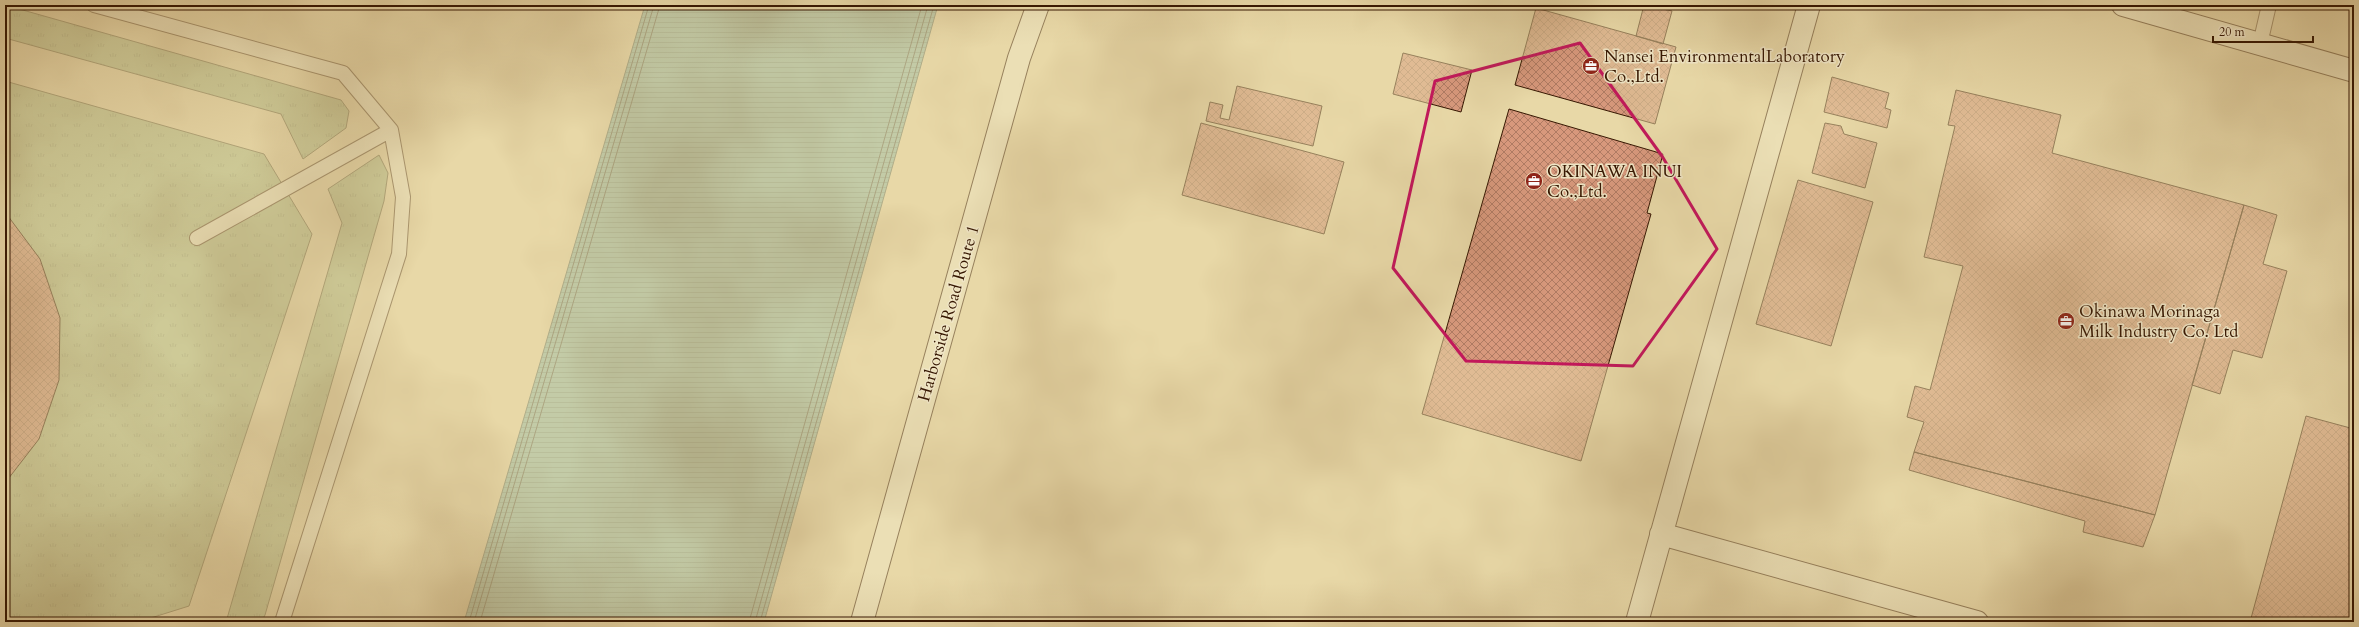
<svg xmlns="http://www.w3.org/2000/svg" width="2359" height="627" font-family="Cardo,serif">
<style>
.grass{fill:url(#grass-tufts);stroke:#746b46}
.water{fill:url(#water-rules);stroke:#707964}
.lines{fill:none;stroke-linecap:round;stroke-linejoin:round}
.shore{stroke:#666854;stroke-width:1}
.building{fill:url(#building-cross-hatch);stroke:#361702}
.lane-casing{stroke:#62472b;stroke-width:16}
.secondary-casing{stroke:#361702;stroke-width:24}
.lane{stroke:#f0e6c6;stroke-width:14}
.secondary{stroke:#f0e6c6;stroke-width:22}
.marked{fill:none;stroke:#c2185b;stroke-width:3;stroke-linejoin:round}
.labels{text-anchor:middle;stroke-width:3;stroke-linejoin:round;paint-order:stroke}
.poi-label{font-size:17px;fill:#361702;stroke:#f0e6c6;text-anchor:start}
.street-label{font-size:17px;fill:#361702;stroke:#f0e6c6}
</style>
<defs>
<pattern id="grass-tufts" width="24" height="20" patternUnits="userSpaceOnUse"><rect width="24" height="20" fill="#b3bf89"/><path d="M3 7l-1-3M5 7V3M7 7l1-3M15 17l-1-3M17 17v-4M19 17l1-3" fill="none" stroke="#9ba375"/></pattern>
<pattern id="water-rules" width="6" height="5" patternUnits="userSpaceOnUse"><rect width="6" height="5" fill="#97baa6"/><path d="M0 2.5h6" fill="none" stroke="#839f8d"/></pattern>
<pattern id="building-cross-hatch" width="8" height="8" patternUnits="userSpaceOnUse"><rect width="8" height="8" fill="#d7987c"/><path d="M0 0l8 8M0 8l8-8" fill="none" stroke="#af7b63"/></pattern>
</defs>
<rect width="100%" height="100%" fill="#e8d8a7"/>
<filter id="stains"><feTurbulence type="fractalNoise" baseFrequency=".005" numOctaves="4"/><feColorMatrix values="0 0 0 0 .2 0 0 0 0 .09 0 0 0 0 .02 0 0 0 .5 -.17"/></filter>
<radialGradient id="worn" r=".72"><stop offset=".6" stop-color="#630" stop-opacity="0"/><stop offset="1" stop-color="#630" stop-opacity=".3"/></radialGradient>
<path class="grass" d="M 5,5 L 341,100 L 349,111 L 346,128 L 303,159 L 281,114 L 5,38 Z
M 5,81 L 264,154 L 312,234 L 189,606 L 138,622 L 5,622 Z
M 379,155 L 388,173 L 384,201 L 265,615 L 261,622 L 226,622 L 342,223 L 328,189 Z"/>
<path class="water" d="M 645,5 L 938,5 L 764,622 L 464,622 Z"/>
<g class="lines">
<path class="shore" d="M 469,622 L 649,5
M 474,622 L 654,5
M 480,622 L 660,5
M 749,622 L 922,5
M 755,622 L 928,5
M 760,622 L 934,5"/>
</g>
<path class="building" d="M 1644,5 L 1672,11 L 1663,44 L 1636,36 Z
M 1536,8 L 1676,47 L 1655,124 L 1515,85 Z
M 1403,53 L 1472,70 L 1461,112 L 1393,94 Z
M 1832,77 L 1889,93 L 1885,108 L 1891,110 L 1887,128 L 1824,112 Z
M 1237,86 L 1322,106 L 1313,146 L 1206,121 L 1210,102 L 1223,105 L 1220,118 L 1229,120 Z
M 1956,90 L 2061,115 L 2052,153 L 2244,205 L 2155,515 L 1914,452 L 1924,422 L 1907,417 L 1915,386 L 1930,390 L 1963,266 L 1924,257 L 1955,126 L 1948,125 Z
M 1509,109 L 1663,154 L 1647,213 L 1651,214 L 1581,461 L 1422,414 Z
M 1201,123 L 1344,162 L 1324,234 L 1182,195 Z
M 1825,123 L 1841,126 L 1844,134 L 1877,143 L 1865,188 L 1812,173 Z
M 1798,180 L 1873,202 L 1831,346 L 1756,324 Z
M 2244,205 L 2277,215 L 2263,264 L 2287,271 L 2262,358 L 2233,350 L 2220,394 L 2192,385 Z
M 5,212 L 40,259 L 60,318 L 59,380 L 39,439 L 5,483 Z
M 2306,416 L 2354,429 L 2354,609 L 2351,622 L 2250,622 Z
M 1914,452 L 2155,515 L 2143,547 L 2083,532 L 2085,521 L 1909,470 Z"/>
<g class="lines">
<defs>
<path id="lane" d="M 94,5 L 343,73 L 391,130 L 403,197 L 399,254 L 282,622
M 2260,44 L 2269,5
M 197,238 L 391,130"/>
<path id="secondary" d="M 2123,5 L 2354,71
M 1661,534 L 1977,622
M 862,622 L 1019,58 L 1038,5
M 1637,622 L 1809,5"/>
</defs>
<use href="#lane" class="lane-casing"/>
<use href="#secondary" class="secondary-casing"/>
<use href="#lane" class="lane"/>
<use href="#secondary" class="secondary"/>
</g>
<path d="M0 0H2359V627H0ZM 1580,43 L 1662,156 L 1717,249 L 1633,366 L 1466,361 L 1393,268 L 1435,81 Z" fill="#e8d8a7" fill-opacity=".55" fill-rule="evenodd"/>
<path class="marked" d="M 1580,43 L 1662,156 L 1717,249 L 1633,366 L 1466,361 L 1393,268 L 1435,81 Z"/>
<defs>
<symbol id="office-disc" viewBox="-11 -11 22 22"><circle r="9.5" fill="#8f2418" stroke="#f0e6c6"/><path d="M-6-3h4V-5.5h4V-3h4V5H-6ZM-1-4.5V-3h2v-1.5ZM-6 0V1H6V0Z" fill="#fff"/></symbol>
</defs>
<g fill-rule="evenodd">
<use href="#office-disc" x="1581" y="56" width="20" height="20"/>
<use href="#office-disc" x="1524" y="171" width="20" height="20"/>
<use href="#office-disc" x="2056" y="311" width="20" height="20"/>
</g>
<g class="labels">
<g class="poi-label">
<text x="1604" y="62">Nansei EnvironmentalLaboratory<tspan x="1604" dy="20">Co.,Ltd.</tspan></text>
<text x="1547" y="177">OKINAWA INUI<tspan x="1547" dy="20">Co.,Ltd.</tspan></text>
<text x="2079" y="317">Okinawa Morinaga<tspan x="2079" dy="20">Milk Industry Co. Ltd</tspan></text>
</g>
<g class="street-label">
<text transform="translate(948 313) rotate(-74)" y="6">Harborside Road Route 1</text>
</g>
</g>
<rect width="2359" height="627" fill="none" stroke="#e8d8a7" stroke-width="20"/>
<rect x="6" y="6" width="2347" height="615" fill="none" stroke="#361702" stroke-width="2"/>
<rect x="10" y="10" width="2339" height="607" fill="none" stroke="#361702"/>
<path d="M2213 36v6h100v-6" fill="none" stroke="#361702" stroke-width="2"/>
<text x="2219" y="36" font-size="12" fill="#361702" stroke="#f0e6c6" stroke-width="3" paint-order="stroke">20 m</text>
<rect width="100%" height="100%" filter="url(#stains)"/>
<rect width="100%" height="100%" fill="url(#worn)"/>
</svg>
